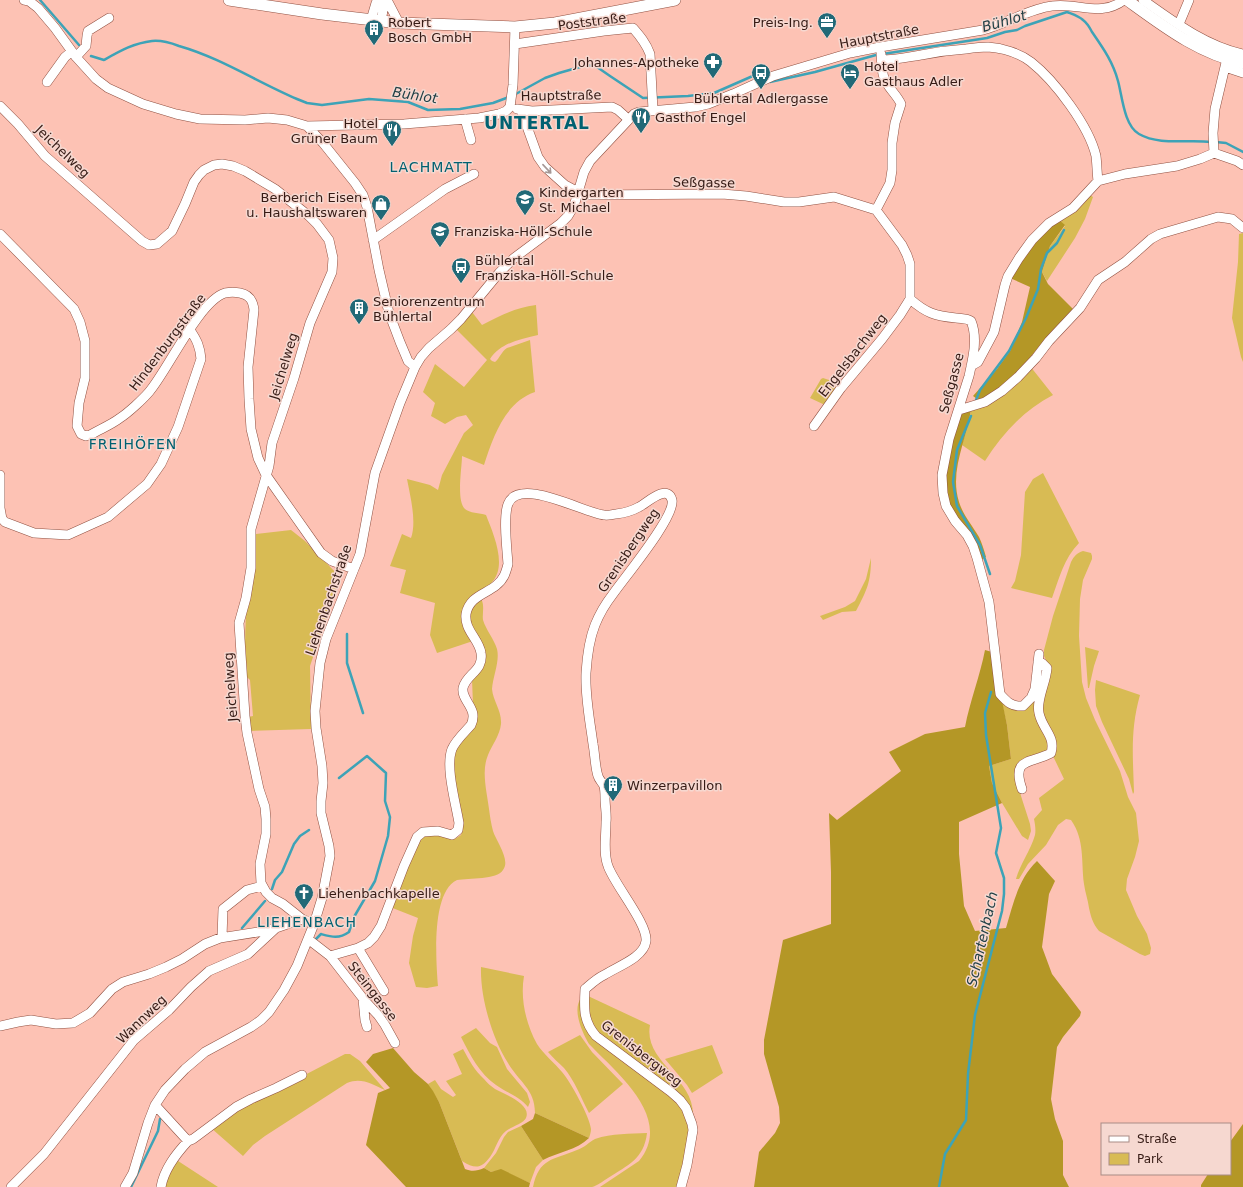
<svg xmlns="http://www.w3.org/2000/svg" width="1243" height="1187" font-family="'DejaVu Sans',sans-serif">
<style>
.green{fill:#d8bb54}
.forest{fill:#b49726}
.lines{fill:none;stroke-linecap:round;stroke-linejoin:round}
.stream{stroke:#3da3b7;stroke-width:2.5}
.minor-casing{stroke:#915142;stroke-width:10}
.major-casing{stroke:#915142;stroke-width:12}
.minor{stroke:#fff;stroke-width:9}
.major{stroke:#fff;stroke-width:11}
.oneway{stroke:#a59896}
.labels{text-anchor:middle;stroke-width:3;stroke-linejoin:round;paint-order:stroke}
.street-label{font-size:13px;fill:#361b15;stroke:#f6d8d0}
.poi-label{font-size:13px;fill:#361b15;stroke:#f6d8d0;text-anchor:start}
.water-label{font-size:14px;font-style:italic;fill:#214046;stroke:#f6d8d0}
.neighbourhood-label{font-size:14px;letter-spacing:1px;fill:#006171;stroke:#f6d8d0}
.district-label{font-size:17px;font-weight:bold;letter-spacing:1px;fill:#006171;stroke:#f6d8d0}
</style>
<rect width="100%" height="100%" fill="#fdc2b4"/>
<path class="green" d="M 1090,195 L 1093,197 L 1085,219 L 1075,238 L 1047,281 L 1042,272 L 1050,246 L 1065,226 L 1058,219 Z
M 1243,233 L 1243,362 L 1241,357 L 1232,318 L 1238,262 L 1239,234 Z
M 536,305 L 538,335 C 521,339 500,343 490,359 L 492,361 L 495,362 C 500,358 501,352 507,348 L 530,340 L 535,392 C 505,402 493,437 484,465 L 462,456 C 462,468 456,501 465,509 C 469,513 480,513 486,515 C 493,533 507,564 493,581 C 485,591 474,599 465,607 L 473,641 L 437,653 L 430,635 L 435,603 L 400,593 L 406,570 L 390,566 L 402,534 L 411,538 C 417,522 410,495 407,479 L 430,485 L 438,490 L 442,475 L 464,433 L 473,425 L 466,415 L 457,417 L 445,424 L 431,416 L 435,403 L 423,392 L 435,364 L 464,387 L 487,360 L 456,329 L 472,312 L 482,325 C 501,315 515,308 536,305 Z
M 1030,366 L 1053,395 C 1024,410 1002,434 985,461 L 962,445 L 969,422 L 971,409 Z
M 823,378 L 829,380 L 836,387 L 825,405 L 810,398 L 821,379 Z
M 1043,473 L 1079,543 C 1064,558 1059,579 1052,598 L 1011,588 L 1015,581 L 1021,555 L 1025,492 L 1033,479 Z
M 291,530 L 305,541 L 340,577 L 310,666 L 311,729 L 250,731 L 248,717 L 253,716 L 250,680 L 247,677 L 245,642 L 246,610 L 254,576 L 256,534 Z
M 1083,551 L 1091,553 L 1092,556 L 1092,559 L 1083,580 L 1080,599 L 1079,636 L 1082,682 L 1086,698 L 1095,720 L 1120,771 L 1128,797 L 1136,813 L 1139,841 L 1135,857 L 1127,879 L 1126,890 L 1137,916 L 1147,934 L 1151,948 L 1150,954 L 1145,956 L 1140,954 L 1099,931 C 1093,924 1091,917 1089,908 C 1088,900 1085,892 1084,884 C 1081,861 1085,840 1071,820 L 1066,819 L 1058,825 L 1046,845 L 1028,864 L 1019,879 L 1016,879 C 1020,864 1031,850 1035,835 C 1036,830 1035,824 1034,819 L 1042,810 L 1039,798 L 1064,779 L 1053,756 L 1041,712 L 1049,666 L 1044,656 L 1044,650 L 1053,616 L 1071,562 C 1074,556 1077,553 1083,551 Z
M 871,558 C 871,582 867,590 856,611 L 842,612 L 823,620 L 820,616 L 845,607 L 855,601 L 866,579 Z
M 481,599 C 485,605 482,614 483,620 C 486,630 494,639 497,649 C 500,661 493,676 492,689 C 493,701 502,711 501,724 C 500,735 492,745 488,755 C 481,771 487,792 489,809 C 490,816 491,824 493,831 C 496,841 511,860 503,870 C 497,880 469,878 457,880 C 431,892 436,961 438,986 L 427,988 L 416,987 L 409,963 L 413,936 L 418,918 L 390,907 L 420,839 C 431,829 441,835 455,839 L 461,835 L 462,832 L 452,759 L 460,742 L 473,705 L 472,679 L 481,667 L 470,628 L 470,609 Z
M 1085,647 L 1099,651 L 1094,666 L 1089,688 L 1088,688 Z
M 1041,668 L 1043,668 L 1037,703 L 1050,741 L 1049,751 L 1028,759 L 1017,779 L 1021,796 L 1030,824 L 1031,831 L 1028,840 L 1022,836 L 1002,803 L 992,783 L 989,766 L 1011,759 L 1007,725 L 1001,699 L 1021,709 Z
M 1096,680 L 1140,695 C 1130,730 1133,757 1134,792 L 1133,794 L 1129,779 L 1102,722 L 1096,706 L 1095,690 Z
M 481,967 L 524,976 C 520,999 526,1024 537,1044 C 544,1055 554,1062 562,1072 C 570,1081 590,1117 591,1129 C 591,1132 590,1135 589,1138 L 535,1113 C 535,1089 519,1082 508,1063 C 492,1038 480,997 481,967 Z
M 588,996 L 650,1025 C 643,1062 695,1078 693,1116 L 685,1104 L 600,1036 L 591,1025 Z
M 581,998 L 586,1027 L 679,1102 L 690,1127 L 679,1187 L 600,1187 L 639,1161 C 674,1118 617,1073 589,1044 C 582,1032 572,1010 581,998 Z
M 476,1028 L 490,1043 L 497,1047 L 507,1069 L 527,1093 L 530,1102 L 528,1107 C 519,1096 507,1093 496,1085 C 480,1074 470,1055 461,1037 Z
M 580,1035 L 592,1052 L 623,1084 L 589,1113 C 581,1098 575,1081 564,1068 C 559,1063 553,1058 548,1052 Z
M 712,1045 L 723,1073 L 692,1093 L 687,1085 L 665,1059 Z
M 463,1049 C 469,1060 475,1071 484,1079 C 487,1083 491,1086 495,1089 C 504,1094 532,1104 526,1118 C 524,1123 511,1127 506,1131 C 498,1137 496,1149 490,1157 C 481,1169 475,1169 462,1161 L 439,1102 L 428,1084 L 435,1080 L 441,1089 L 453,1097 L 456,1095 L 446,1081 L 462,1074 L 453,1054 Z
M 345,1054 L 350,1054 L 360,1061 L 385,1090 C 372,1084 361,1077 347,1083 L 265,1136 L 253,1145 L 243,1156 L 211,1128 L 230,1114 Z
M 521,1126 L 543,1160 L 536,1167 L 530,1183 L 501,1170 L 491,1172 L 484,1168 L 496,1153 L 504,1137 L 508,1132 Z
M 647,1133 C 644,1159 628,1165 608,1178 C 603,1181 597,1186 592,1187 C 573,1187 552,1187 533,1187 C 539,1158 553,1160 577,1150 C 584,1148 589,1142 595,1139 C 612,1133 630,1134 647,1133 Z
M 175,1159 L 218,1187 L 163,1187 Z"/>
<path class="forest" d="M 1058,219 L 1065,225 L 1050,246 L 1042,272 L 1048,284 L 1074,310 L 1046,338 L 1015,376 L 980,401 L 973,396 L 997,369 L 1010,351 L 1022,322 L 1030,287 L 1010,278 L 1044,231 Z
M 971,409 C 967,440 949,470 959,502 C 963,515 972,525 979,537 C 982,543 984,550 986,557 L 981,560 L 952,509 L 947,497 L 946,468 L 957,423 L 962,413 Z
M 985,650 L 992,652 L 1007,725 L 1011,759 L 989,766 L 992,783 L 1002,803 L 959,822 L 959,854 L 964,906 L 975,931 L 1006,928 C 1013,905 1018,879 1037,861 L 1055,881 L 1049,894 L 1042,947 L 1052,974 L 1081,1012 L 1080,1016 L 1063,1037 L 1057,1047 L 1051,1099 L 1055,1119 L 1063,1141 L 1063,1175 L 1069,1187 L 754,1187 L 759,1152 L 775,1133 L 780,1123 L 779,1107 L 764,1054 L 764,1040 L 783,940 L 831,924 L 831,872 L 829,813 L 837,820 L 901,771 L 889,752 L 925,734 L 965,727 C 970,701 980,676 985,650 Z
M 393,1048 L 414,1072 L 428,1084 L 433,1091 L 439,1102 L 465,1169 C 472,1172 477,1171 484,1168 L 491,1172 L 501,1169 L 530,1183 L 529,1187 L 406,1187 L 366,1145 L 378,1093 L 390,1088 L 366,1062 L 373,1054 Z
M 535,1113 L 589,1138 C 577,1150 558,1152 543,1160 L 521,1126 L 533,1119 Z
M 1243,1124 L 1243,1187 L 1201,1187 L 1201,1185 L 1208,1174 L 1230,1174 L 1230,1142 Z"/>
<g class="lines">
<path class="stream" d="M 40,0 L 79,45
M 91,56 L 104,60 C 120,51 134,43 152,41 C 161,40 171,43 179,46 C 221,58 257,82 297,99 L 307,103 L 322,105 L 369,99 L 408,102 L 428,110 L 460,109 L 493,103 L 509,97
M 770,82 L 815,72 L 876,55 L 987,38 L 1005,32 L 1017,30 L 1025,26 L 1067,12 C 1072,14 1079,16 1083,20 C 1087,23 1090,28 1092,32 C 1103,48 1113,62 1118,81 C 1122,95 1124,126 1139,134 C 1160,146 1188,139 1211,142
M 514,95 L 545,78 L 559,73 L 587,65 L 597,67 L 610,76 L 643,98 L 688,96 L 714,93 L 755,75
M 1216,142 L 1226,143 L 1243,152
M 976,400 L 980,390 L 1009,351 L 1026,318 L 1038,289 L 1041,269 L 1047,253 L 1057,243 L 1064,230
M 971,416 L 957,450 L 953,482 L 957,506 L 980,545 L 990,574
M 347,634 L 347,663 L 363,713
M 272,889 L 275,880 L 282,872 L 294,844 L 300,836 L 309,830
M 242,928 L 265,901
M 315,940 L 321,934 C 332,937 339,939 349,932 L 354,917 L 375,881 L 388,836 L 390,817 L 385,801 L 386,773 L 367,756 L 339,778
M 131,1187 L 158,1131 L 160,1119
M 939,1187 L 945,1154 L 966,1120 L 968,1074 L 975,1015 L 1002,911 L 1004,894 L 1004,878 L 996,853 L 1001,828 L 986,735 L 985,713 L 991,692"/>
<defs>
<path id="minor" d="M 24,0 L 29,1 L 38,8 L 55,28 L 76,57 L 96,79 L 108,88 L 143,104 L 176,114 L 200,119 L 245,120 L 268,118 L 287,120 L 307,126 L 404,124 L 479,118 L 499,114 L 506,111 L 510,107
M 387,0 L 399,23
M 1143,0 C 1174,22 1206,46 1243,54
M 371,20 L 376,3 L 381,0
M 381,21 L 385,0
M 1179,24 L 1189,0
M 515,44 L 604,31 L 633,28 C 640,36 646,43 650,54 L 653,110
M 76,57 L 86,46 L 87,36 L 88,31 L 109,18
M 882,60 C 895,60 908,57 921,55 C 936,52 951,50 966,49 C 973,48 981,47 988,47 C 1002,48 1019,53 1031,62 C 1055,81 1089,126 1096,156 C 1097,164 1097,173 1098,181
M 1225,67 L 1243,73
M 47,82 L 65,57 L 71,52
M 0,106 L 18,124 L 45,156 L 142,241 L 149,245 L 157,244 L 172,231 L 185,204 L 194,182 L 199,175 L 204,170 L 214,165 L 222,164 L 233,166 L 245,171 L 275,189 L 309,216 L 317,224 L 329,240 L 333,258 L 332,272 L 310,323 L 294,378 L 272,443 L 269,466 L 251,529 L 251,568 L 246,598 L 239,623 L 245,716 L 247,733 L 259,789 L 265,807 L 266,819 L 266,834 L 260,864 L 261,883 L 266,892 L 272,898 L 283,904 L 302,919 L 314,924
M 510,107 L 513,85 L 515,27
M 517,109 L 532,111 L 612,107 L 618,110 L 628,119
M 521,110 L 538,157 L 545,167 L 565,185 L 578,192 L 587,195 L 722,194 L 746,196 L 784,202 L 799,202 L 834,197 L 876,210 L 902,245 L 907,255 L 910,264 L 910,299 C 926,313 935,316 956,318 C 962,319 966,318 971,321 C 978,338 973,358 969,376 L 949,439 L 942,475 L 943,493 L 946,506 L 955,521 L 967,535 L 973,546 L 977,558 L 989,602 L 1000,694 C 1007,702 1012,707 1023,706 L 1031,698 L 1035,689 L 1039,654
M 465,119 L 471,140
M 307,126 L 323,143 L 355,183 L 363,195 L 367,207 L 379,270 L 389,313 L 400,342 L 408,361 L 415,367
M 1214,153 L 1213,133 L 1215,109 L 1228,54
M 1214,153 L 1237,161 L 1243,165
M 876,210 L 890,183 L 892,170 L 892,143 L 895,123 L 901,104 C 897,95 889,89 885,80 C 881,72 882,62 881,54
M 0,234 L 74,309 L 80,322 L 85,341 L 85,378 L 79,403 L 77,426 L 81,434 L 86,436 L 90,435 C 100,429 111,425 120,418 C 128,413 143,399 149,392 C 168,370 199,301 225,293 C 230,292 235,292 240,293 C 250,295 253,301 254,310 L 248,367 L 249,399 L 251,429 L 258,458 L 266,475 L 321,553 L 332,561 L 354,569
M 373,240 L 445,189 L 474,174
M 971,366 L 978,362 L 994,332 L 1005,285 L 1008,276 L 1019,258 L 1032,240 L 1049,223 L 1073,208 L 1098,181 L 1125,174 L 1177,166 L 1200,159 L 1214,153
M 959,410 L 985,402 L 1002,391 L 1018,377 L 1036,358 L 1049,341 L 1080,308 L 1098,280 L 1125,262 L 1151,239 L 1160,234 L 1218,217 L 1232,219 L 1243,228
M 814,426 L 841,388 L 882,339 L 900,315 L 910,299
M 0,475 L 0,508 L 2,519 L 5,522 L 34,533 L 68,535 L 108,517 L 147,484 L 161,464 L 178,427 L 201,359 C 200,347 197,340 190,330
M 1022,789 C 1011,757 1031,764 1051,753 C 1056,736 1042,729 1039,713 C 1036,700 1046,683 1047,668 L 1042,663 L 1038,662
M 222,937 L 223,909 L 247,890 L 262,886
M 308,939 L 330,956 L 365,1001 L 378,1015 L 385,1025 L 395,1043
M 358,948 L 384,991
M 330,956 L 358,948 L 368,943 L 374,937 L 381,926 L 404,866 L 417,837 L 423,832 L 438,831 L 452,835 L 458,830 L 459,823 C 456,804 445,767 452,749 C 456,740 465,732 471,725 C 479,708 461,701 463,688 C 466,674 484,671 481,653 C 479,639 464,630 466,614 C 470,592 495,594 504,576 C 506,572 507,568 508,564 C 507,549 503,517 508,504 C 519,476 584,513 604,515 C 608,516 613,514 616,514 C 624,513 632,511 639,507 C 647,503 667,483 672,500 C 676,516 624,578 613,594 C 606,603 599,615 595,625 C 589,640 587,657 586,673 C 585,697 590,721 593,744 C 595,754 595,767 598,776 C 599,780 603,783 604,786 C 605,790 605,795 605,798 C 605,806 607,815 606,822 C 606,837 603,853 608,866 C 614,884 648,924 646,941 C 644,958 616,967 604,975 C 596,979 591,984 585,989 C 584,1008 583,1021 596,1036 L 671,1092 L 680,1100 L 686,1108 L 692,1124 L 693,1130 L 687,1165 L 681,1187
M 363,999 L 365,1020 L 367,1027
M 0,1026 L 18,1022 L 31,1020 L 56,1024 L 73,1023 L 90,1013 L 112,989 L 123,982 L 149,974 L 166,967 L 182,959 L 205,944 L 220,938 L 258,932 L 276,928 L 302,919
M 155,1105 L 188,1141 L 193,1139 L 236,1107 L 251,1099 L 276,1088 L 302,1075
M 11,1187 L 44,1154 L 134,1040 L 169,1010 L 191,987 L 209,971 L 248,954 L 276,928
M 125,1187 L 133,1173 L 148,1123 L 155,1105 L 165,1090 L 185,1069 L 205,1052 L 251,1027 L 261,1020 L 269,1012 L 284,990 L 297,966 L 314,924 L 322,898 L 330,856 L 329,846 L 321,813 L 321,801 L 323,783 L 322,766 L 316,728 L 315,711 L 320,663 L 326,639 L 360,554 L 375,473 L 400,403 L 415,367 L 421,357 L 429,348 L 451,329 L 461,319 L 499,273 L 514,258 L 561,223 L 568,216 L 574,206 L 584,172 L 590,161 L 634,114 L 639,112 L 695,107 L 708,104 L 733,94 L 773,76 L 850,53 L 880,47 L 983,30 C 1006,24 1028,9 1052,6 C 1078,2 1100,18 1124,0
M 161,1187 C 164,1169 176,1154 188,1141"/>
<path id="major" d="M 229,0 L 322,14 L 399,23 L 515,27 L 555,23 L 675,0
M 1127,0 C 1163,26 1199,54 1243,63"/>
</defs>
<use href="#minor" class="minor-casing"/>
<use href="#major" class="major-casing"/>
<use href="#minor" class="minor"/>
<use href="#major" class="major"/>
</g>
<defs><path id="oneway-shaft" d="M-6 0H5M1.5-3L5.5 0L1.5 3" fill="none" stroke-width="1.6" stroke-linecap="round" stroke-linejoin="round"/></defs>
<use class="oneway" href="#oneway-shaft" transform="translate(547 169) rotate(47)"/>
<defs>
<symbol id="office-pin" viewBox="-11 -11 22 30"><path d="M0 17L-7.5 6A9.5 9.5 0 1 1 7.5 6Z" fill="#216977" stroke="#f6d8d0"/><path d="M-6-3h4V-5.5h4V-3h4V5H-6ZM-1-4.5V-3h2v-1.5ZM-6 0V1H6V0Z" fill="#fff"/></symbol>
<symbol id="building-pin" viewBox="-11 -11 22 30"><path d="M0 17L-7.5 6A9.5 9.5 0 1 1 7.5 6Z" fill="#216977" stroke="#f6d8d0"/><path d="M-4-6H4V6H1V3H-1V6H-4ZM-2.5-4.3h1.7v1.8h-1.7ZM.8-4.3h1.7v1.8H.8ZM-2.5-1h1.7V.8h-1.7ZM.8-1h1.7V.8H.8Z" fill="#fff"/></symbol>
<symbol id="pharmacy-pin" viewBox="-11 -11 22 30"><path d="M0 17L-7.5 6A9.5 9.5 0 1 1 7.5 6Z" fill="#216977" stroke="#f6d8d0"/><path d="M-2-6h4v4h4v4h-4v4h-4v-4h-4v-4h4Z" fill="#fff"/></symbol>
<symbol id="bus-pin" viewBox="-11 -11 22 30"><path d="M0 17L-7.5 6A9.5 9.5 0 1 1 7.5 6Z" fill="#216977" stroke="#f6d8d0"/><path d="M-5-6H5V4H4V6H2V4H-2V6H-4V4H-5ZM-3.5-4V0h7V-4ZM-3.5 1.2v1.5H-2V1.2ZM2 1.2v1.5H3.5V1.2Z" fill="#fff"/></symbol>
<symbol id="hotel-pin" viewBox="-11 -11 22 30"><path d="M0 17L-7.5 6A9.5 9.5 0 1 1 7.5 6Z" fill="#216977" stroke="#f6d8d0"/><path d="M-6-4.5h1.5V1H6V5H4.5V3h-9V5H-6ZM-4 0a1.8 1.8 0 1 1 3.6 0ZM.5 0V-2.5h3Q6-2.5 6 0Z" fill="#fff"/></symbol>
<symbol id="restaurant-pin" viewBox="-11 -11 22 30"><path d="M0 17L-7.5 6A9.5 9.5 0 1 1 7.5 6Z" fill="#216977" stroke="#f6d8d0"/><path d="M-5-6h1v4h1v-4h1v4h1v-4h1v5L-1.5 .5V6h-2V.5L-5-1ZM5-6V6H3V1.5H1.5Q1.5-4 5-6Z" fill="#fff"/></symbol>
<symbol id="school-pin" viewBox="-11 -11 22 30"><path d="M0 17L-7.5 6A9.5 9.5 0 1 1 7.5 6Z" fill="#216977" stroke="#f6d8d0"/><path d="M0-5L7-2L0 1L-7-2ZM-4 1L0 2.5L4 1V4Q0 6-4 4Z" fill="#fff"/></symbol>
<symbol id="shop-pin" viewBox="-11 -11 22 30"><path d="M0 17L-7.5 6A9.5 9.5 0 1 1 7.5 6Z" fill="#216977" stroke="#f6d8d0"/><path d="M-5-2.5h2.3a2.7 3.5 0 0 1 5.4 0H5L5.5 6h-11ZM-1.5-2.5h3a1.5 2.3 0 0 0-3 0Z" fill="#fff"/></symbol>
<symbol id="church-pin" viewBox="-11 -11 22 30"><path d="M0 17L-7.5 6A9.5 9.5 0 1 1 7.5 6Z" fill="#216977" stroke="#f6d8d0"/><path d="M-1.2-6h2.4v3.5h3.3v2.4h-3.3V6h-2.4V-.1h-3.3v-2.4h3.3Z" fill="#fff"/></symbol>
</defs>
<g fill-rule="evenodd">
<use href="#office-pin" x="816" y="11" width="22" height="30"/>
<use href="#building-pin" x="363" y="18" width="22" height="30"/>
<use href="#pharmacy-pin" x="702" y="51" width="22" height="30"/>
<use href="#bus-pin" x="750" y="62" width="22" height="30"/>
<use href="#hotel-pin" x="839" y="62" width="22" height="30"/>
<use href="#restaurant-pin" x="630" y="106" width="22" height="30"/>
<use href="#restaurant-pin" x="381" y="119" width="22" height="30"/>
<use href="#school-pin" x="514" y="188" width="22" height="30"/>
<use href="#shop-pin" x="370" y="193" width="22" height="30"/>
<use href="#school-pin" x="429" y="220" width="22" height="30"/>
<use href="#bus-pin" x="450" y="256" width="22" height="30"/>
<use href="#building-pin" x="348" y="297" width="22" height="30"/>
<use href="#building-pin" x="602" y="774" width="22" height="30"/>
<use href="#church-pin" x="293" y="882" width="22" height="30"/>
</g>
<g class="labels">
<g class="street-label">
<text transform="translate(592 21) rotate(-7)" y="5">Poststraße</text>
<text transform="translate(879 36) rotate(-11)" y="5">Hauptstraße</text>
<text transform="translate(561 95) rotate(-1)" y="5">Hauptstraße</text>
<text transform="translate(63 151) rotate(44)" y="5">Jeichelweg</text>
<text transform="translate(704 182) rotate(1)" y="5">Seßgasse</text>
<text transform="translate(167 342) rotate(-53)" y="5">Hindenburgstraße</text>
<text transform="translate(852 355) rotate(-52)" y="5">Engelsbachweg</text>
<text transform="translate(283 366) rotate(-73)" y="5">Jeichelweg</text>
<text transform="translate(951 383) rotate(-75)" y="5">Seßgasse</text>
<text transform="translate(628 550) rotate(-56)" y="5">Grenisbergweg</text>
<text transform="translate(328 600) rotate(-71)" y="5">Liehenbachstraße</text>
<text transform="translate(230 687) rotate(-94)" y="5">Jeichelweg</text>
<text transform="translate(373 991) rotate(52)" y="5">Steingasse</text>
<text transform="translate(141 1019) rotate(-44)" y="5">Wannweg</text>
<text transform="translate(642 1053) rotate(38)" y="5">Grenisbergweg</text>
</g>
<g class="poi-label">
<text x="388" y="27">Robert<tspan x="388" dy="15">Bosch GmbH</tspan></text>
<text x="813" y="27" text-anchor="end">Preis-Ing.</text>
<text x="699" y="67" text-anchor="end">Johannes-Apotheke</text>
<text x="864" y="71">Hotel<tspan x="864" dy="15">Gasthaus Adler</tspan></text>
<text x="761" y="103" text-anchor="middle">Bühlertal Adlergasse</text>
<text x="655" y="122">Gasthof Engel</text>
<text x="378" y="128" text-anchor="end">Hotel<tspan x="378" dy="15">Grüner Baum</tspan></text>
<text x="539" y="197">Kindergarten<tspan x="539" dy="15">St. Michael</tspan></text>
<text x="367" y="202" text-anchor="end">Berberich Eisen-<tspan x="367" dy="15">u. Haushaltswaren</tspan></text>
<text x="454" y="236">Franziska-Höll-Schule</text>
<text x="475" y="265">Bühlertal<tspan x="475" dy="15">Franziska-Höll-Schule</tspan></text>
<text x="373" y="306">Seniorenzentrum<tspan x="373" dy="15">Bühlertal</tspan></text>
<text x="627" y="790">Winzerpavillon</text>
<text x="318" y="898">Liehenbachkapelle</text>
</g>
<g class="water-label">
<text transform="translate(1004 21) rotate(-16)" y="5">Bühlot</text>
<text transform="translate(415 95) rotate(9)" y="5">Bühlot</text>
<text transform="translate(982 939) rotate(-77)" y="5">Schartenbach</text>
</g>
<g class="neighbourhood-label">
<text x="431" y="172">LACHMATT</text>
<text x="133" y="449">FREIHÖFEN</text>
<text x="307" y="927">LIEHENBACH</text>
</g>
<g class="district-label">
<text x="537" y="129">UNTERTAL</text>
</g>
</g>
<rect x="1101" y="1123" width="130" height="52" fill="#f6d8d0" stroke="#a98c85"/>
<rect x="1109" y="1136" width="20" height="6" fill="#ffffff" stroke="#a98c85"/>
<text x="1137" y="1143" font-size="12" fill="#361b15">Straße</text>
<rect x="1109" y="1153" width="20" height="12" fill="#d8bb54" stroke="#a98c85"/>
<text x="1137" y="1163" font-size="12" fill="#361b15">Park</text>
</svg>
